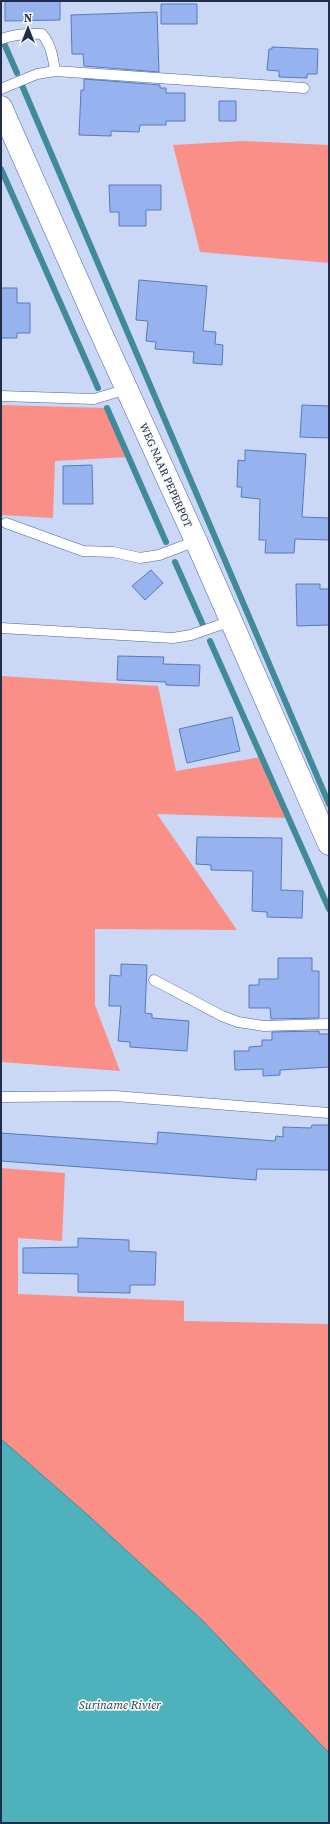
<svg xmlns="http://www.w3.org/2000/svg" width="330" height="1824" font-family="'Source Serif 4',serif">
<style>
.green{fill:#fa8f88}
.water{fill:#4fb1bb;stroke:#418a99}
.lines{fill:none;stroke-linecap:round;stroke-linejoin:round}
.stream{stroke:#418a99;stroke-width:6}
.building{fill:#96b3f0;stroke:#5a79bb}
.service-casing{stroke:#4865a5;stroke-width:11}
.tertiary-casing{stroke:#4865a5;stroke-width:23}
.service{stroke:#fff;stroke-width:10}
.tertiary{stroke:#fff;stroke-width:22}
.labels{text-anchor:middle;stroke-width:3.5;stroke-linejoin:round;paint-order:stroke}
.street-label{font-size:11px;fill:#212e49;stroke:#f9f9f9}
.water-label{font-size:12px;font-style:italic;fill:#234144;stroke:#f9f9f9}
</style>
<rect width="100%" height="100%" fill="#cad8f5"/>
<path class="green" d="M 243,141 L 329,145 L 329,263 L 200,252 L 173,145 Z
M 1,405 L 107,408 L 129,457 L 55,461 L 53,518 L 1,515 Z
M 1,676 L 158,686 L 176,771 L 262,757 L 289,818 L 157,814 L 237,930 L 95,929 L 95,1005 L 120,1071 L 1,1062 Z
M 1,1168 L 65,1173 L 62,1241 L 18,1238 L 18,1294 L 184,1301 L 184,1321 L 329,1324 L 329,1753 L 202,1620 L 90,1517 L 1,1439 Z"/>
<path class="water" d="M 1,1439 L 90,1517 L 202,1620 L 329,1753 L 329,1823 L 1,1823 Z"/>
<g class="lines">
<path class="stream" d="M 3,41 L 17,73
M 21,83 L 329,804
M 1,169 L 98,388
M 107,408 L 166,542
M 175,562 L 203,625
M 210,641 L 329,909"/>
</g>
<path class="building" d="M 5,1 L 60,1 L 60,20 L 5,21 Z
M 161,4 L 197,4 L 197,24 L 161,24 Z
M 157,12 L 159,72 L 84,66 L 83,54 L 72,54 L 71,15 Z
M 272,47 L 318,49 L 317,74 L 307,74 L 307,78 L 279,77 L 279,71 L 267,70 L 269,49 L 272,49 Z
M 84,79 L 160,85 L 160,88 L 166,88 L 166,93 L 185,93 L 185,121 L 166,121 L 166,125 L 140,125 L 139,132 L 111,131 L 111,136 L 79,135 L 81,90 L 84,90 Z
M 219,101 L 236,101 L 236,121 L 219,121 Z
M 109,185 L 161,185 L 161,210 L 146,210 L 146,226 L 119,226 L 119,212 L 110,212 Z
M 139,280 L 207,286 L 203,331 L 216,332 L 215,344 L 223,345 L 222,365 L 193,363 L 194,352 L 155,349 L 156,342 L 146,341 L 148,321 L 136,320 Z
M 1,288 L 17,288 L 17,303 L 30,303 L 30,333 L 17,333 L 17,338 L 1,338 Z
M 302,405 L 329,406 L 329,438 L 300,437 Z
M 245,450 L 306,454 L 302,517 L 329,518 L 329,540 L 295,539 L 294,553 L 265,553 L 266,540 L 259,540 L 260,499 L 241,497 L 242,487 L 237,487 L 238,460 L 245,461 Z
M 92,465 L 93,504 L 63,504 L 63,466 Z
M 151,570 L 163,583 L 145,600 L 132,586 Z
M 296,584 L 320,584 L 320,589 L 329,589 L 329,625 L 297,626 Z
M 118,656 L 164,657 L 163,664 L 200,665 L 199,686 L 166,685 L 166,682 L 117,680 Z
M 232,717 L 240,751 L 187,763 L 179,729 Z
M 197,837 L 282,838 L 281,890 L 303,891 L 302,918 L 267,917 L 267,912 L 252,911 L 253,871 L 211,870 L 211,865 L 196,864 Z
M 278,958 L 312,958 L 312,971 L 319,971 L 319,1018 L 271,1019 L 270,1008 L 249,1008 L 249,985 L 259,985 L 259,979 L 278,979 Z
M 121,964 L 147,965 L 145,1013 L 152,1014 L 152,1018 L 189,1021 L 187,1051 L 130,1047 L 130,1042 L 118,1041 L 121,1006 L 109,1006 L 110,975 L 121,976 Z
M 319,1031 L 319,1034 L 329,1034 L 329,1067 L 280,1070 L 280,1075 L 263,1076 L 263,1069 L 235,1070 L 234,1051 L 249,1051 L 249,1047 L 262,1046 L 262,1040 L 272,1040 L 272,1032 Z
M 312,1125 L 329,1125 L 329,1170 L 257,1169 L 256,1180 L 1,1161 L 1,1133 L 157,1144 L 158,1132 L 275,1141 L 276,1136 L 283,1137 L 283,1127 L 311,1128 Z
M 78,1238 L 129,1240 L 129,1251 L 156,1252 L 155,1285 L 130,1285 L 130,1293 L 78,1292 L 78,1274 L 23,1273 L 23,1248 L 78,1247 Z"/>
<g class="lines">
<defs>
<path id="service" d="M 1,39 C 16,34 27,33 42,34 C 51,45 53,57 55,71
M 1,89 L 37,74 L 55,71 L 304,88
M 1,396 L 94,399 L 127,389
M 6,523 L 83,551 L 113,552 L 140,558 L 159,555 L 196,541
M 1,628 L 173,638 L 191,635 L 231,621
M 154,980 L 222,1016 L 238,1022 L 264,1026 L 329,1024
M 1,1097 L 115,1096 L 329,1113"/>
<path id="tertiary" d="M 1,107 L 97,324 L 196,541 L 329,844"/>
</defs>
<use href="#service" class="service-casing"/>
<use href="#tertiary" class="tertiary-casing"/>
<use href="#service" class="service"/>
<use href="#tertiary" class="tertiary"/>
</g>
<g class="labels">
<g class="street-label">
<text transform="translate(166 475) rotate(66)" y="4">WEG NAAR PEPERPOT</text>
</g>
<g class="water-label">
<text x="120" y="1709">Suriname Rivier</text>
</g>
</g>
<rect width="330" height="1824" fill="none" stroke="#212e49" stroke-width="4"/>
<g transform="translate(28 28)" stroke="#f9f9f9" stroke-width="3" paint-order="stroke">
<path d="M0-3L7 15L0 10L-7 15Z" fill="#212e49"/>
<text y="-6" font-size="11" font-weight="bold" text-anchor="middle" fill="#212e49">N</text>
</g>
</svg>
